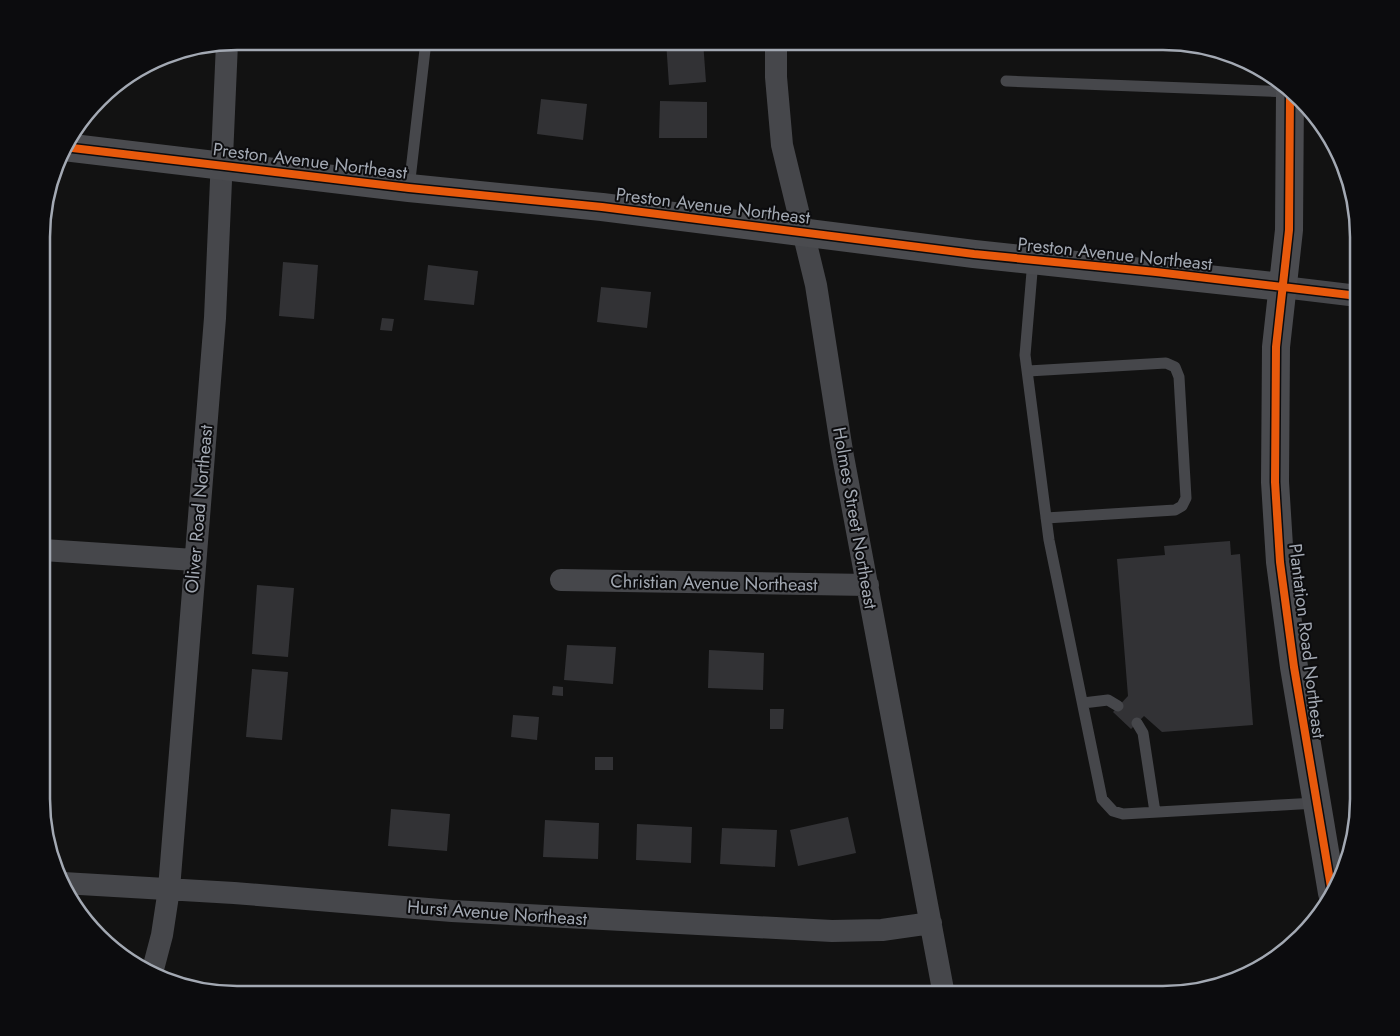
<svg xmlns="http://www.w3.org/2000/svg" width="1400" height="1036" font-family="Jost,sans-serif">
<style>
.building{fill:#323235}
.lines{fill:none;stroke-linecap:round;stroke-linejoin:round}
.lane{stroke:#46474b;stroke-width:11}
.street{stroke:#46474b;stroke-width:22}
.secondary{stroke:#4a4b4f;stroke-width:28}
.cycleway-casing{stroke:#0c0c0e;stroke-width:11}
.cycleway{stroke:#e8590c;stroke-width:8}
.labels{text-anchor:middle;stroke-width:4;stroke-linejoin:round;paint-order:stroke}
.street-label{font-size:18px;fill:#a3a9b3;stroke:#0c0c0e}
.rim{fill:none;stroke:#a3a9b3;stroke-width:2.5}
</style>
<rect width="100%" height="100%" fill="#121212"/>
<path class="building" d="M 666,41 L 703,41 L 706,82 L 669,85 Z
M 541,99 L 587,104 L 583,140 L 537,134 Z
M 660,101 L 707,102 L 707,138 L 659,138 Z
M 283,262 L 318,265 L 314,319 L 279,316 Z
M 428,265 L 478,271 L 474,305 L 424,300 Z
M 601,287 L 651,292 L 647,328 L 597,322 Z
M 382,318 L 394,319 L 392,331 L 380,330 Z
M 1358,411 L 1358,432 L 1353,412 Z
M 1230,541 L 1231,555 L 1240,554 L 1253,725 L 1162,732 L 1144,716 L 1131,729 L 1113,712 L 1128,696 L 1117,559 L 1165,555 L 1164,546 Z
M 257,585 L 294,588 L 288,657 L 252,654 Z
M 567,645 L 616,647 L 613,684 L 564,680 Z
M 709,650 L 764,653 L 763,690 L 708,688 Z
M 252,669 L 288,672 L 282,740 L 246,737 Z
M 553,686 L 563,687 L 563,696 L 552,695 Z
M 770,709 L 784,709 L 783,729 L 770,729 Z
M 513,715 L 539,717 L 537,740 L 511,737 Z
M 595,757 L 613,757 L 613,770 L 595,770 Z
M 391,809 L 450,814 L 447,851 L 388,846 Z
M 848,817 L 856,853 L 798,866 L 790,830 Z
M 545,820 L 599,823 L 598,859 L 543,857 Z
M 637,824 L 692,827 L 691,863 L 636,860 Z
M 722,828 L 777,830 L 775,867 L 720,864 Z
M 648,988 L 697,990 L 697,995 L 648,995 Z
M 744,992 L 762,993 L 762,995 L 744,995 Z"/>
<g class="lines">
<path class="lane" d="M 1006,81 L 1290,92
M 409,188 L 426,41
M 1033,260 L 1025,355 L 1049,540 L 1102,799 L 1113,811 L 1123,814 L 1316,803
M 1028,371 L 1166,363 L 1175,367 L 1179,377 L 1186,498 L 1182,506 L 1175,510 L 1046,518
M 1083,703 L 1108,700 L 1118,706
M 1137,723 L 1143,733 L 1155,812"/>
<path class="street" d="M 776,41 L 776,77 L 782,145 L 816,285 L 842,451 L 944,995
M 1283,287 L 1358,296
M 43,550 L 194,560
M 561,580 L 868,585
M 63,883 L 234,893 L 452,911 L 832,931 L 882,930 L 931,923
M 152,973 L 162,935 L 169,889 L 215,318 L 227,43"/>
<path class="secondary" d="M 1290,92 L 1289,230 L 1276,347 L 1275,482 L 1280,562 L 1294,667 L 1332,893
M 64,147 L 409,188 L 602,207 L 974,254 L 1283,287"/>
<defs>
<path id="cycleway" d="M 1290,92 L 1289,230 L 1276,347 L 1275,482 L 1280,562 L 1294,667 L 1332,893
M 64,147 L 409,188 L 602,207 L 974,254 L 1156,272 L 1358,296"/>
</defs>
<use href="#cycleway" class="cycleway-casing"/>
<use href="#cycleway" class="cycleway"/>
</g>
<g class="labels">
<g class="street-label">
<text transform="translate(310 161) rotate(7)" y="6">Preston Avenue Northeast</text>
<text transform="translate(713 206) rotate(7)" y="6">Preston Avenue Northeast</text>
<text transform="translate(1115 254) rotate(6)" y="6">Preston Avenue Northeast</text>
<text transform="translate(199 509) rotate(-85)" y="6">Oliver Road Northeast</text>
<text transform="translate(855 518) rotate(80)" y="6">Holmes Street Northeast</text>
<text transform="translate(714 583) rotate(1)" y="6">Christian Avenue Northeast</text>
<text transform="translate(1307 641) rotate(83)" y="6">Plantation Road Northeast</text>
<text transform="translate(497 913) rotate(4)" y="6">Hurst Avenue Northeast</text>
</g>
</g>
<path d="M0 0H1400V1036H0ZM237 50H1163A187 187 0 0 1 1350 237V799A187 187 0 0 1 1163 986H237A187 187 0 0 1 50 799V237A187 187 0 0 1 237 50Z" fill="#0c0c0e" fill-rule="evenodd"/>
<path class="rim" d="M237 50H1163A187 187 0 0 1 1350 237V799A187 187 0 0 1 1163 986H237A187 187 0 0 1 50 799V237A187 187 0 0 1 237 50Z"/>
</svg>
